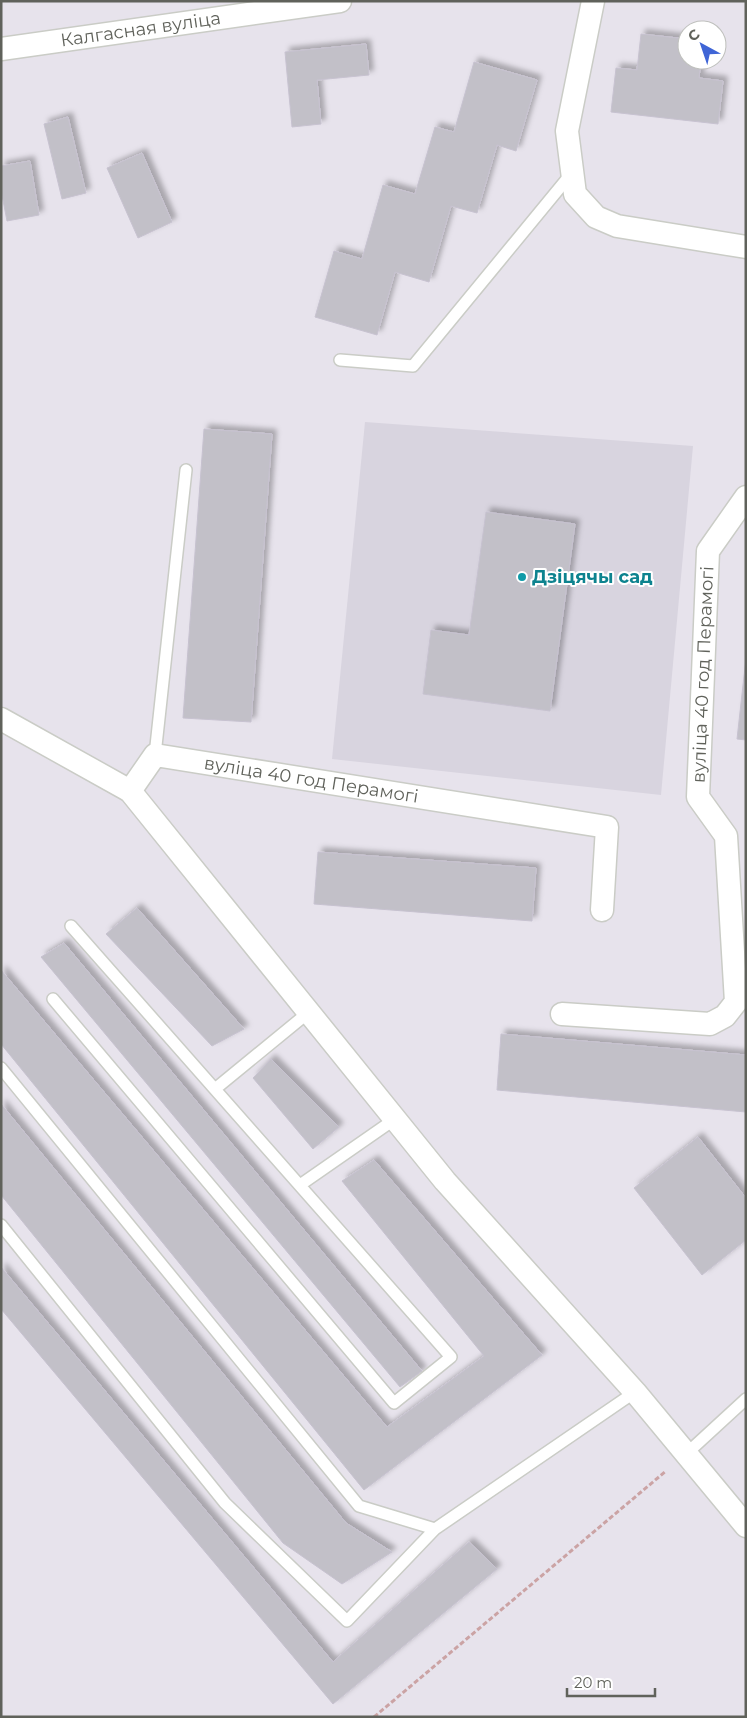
<svg xmlns="http://www.w3.org/2000/svg" width="747" height="1718" font-family="Montserrat,sans-serif">
<style>
.education{fill:#d8d4df}
.building{fill:#c2c0c8;stroke:#c7c2d0;filter:url(#shadow)}
.lines{fill:none;stroke-linecap:round;stroke-linejoin:round}
.service-casing{stroke:#caccc6;stroke-width:14}
.minor-casing{stroke:#caccc6;stroke-width:25}
.path{stroke:#cba3a4;stroke-width:3;stroke-dasharray:5 2.5;stroke-linecap:butt}
.service{stroke:#fff;stroke-width:11}
.minor{stroke:#fff;stroke-width:22}
.culture-dot{fill:#0f9aa8;stroke:#fff;stroke-width:2}
.labels{text-anchor:middle;stroke-width:4;stroke-linejoin:round;paint-order:stroke}
.street-label{font-size:18px;fill:#60625b;stroke:#fff}
.culture-label{font-size:18px;font-weight:bold;fill:#0d838f;stroke:#fff;text-anchor:start}
</style>
<defs>
<filter id="shadow"><feDropShadow dx="4.5" dy="-4.5" stdDeviation="2.5" flood-color="#0004"/></filter>
</defs>
<rect width="100%" height="100%" fill="#e7e3ec"/>
<path class="education" d="M 365,422 L 693,446 L 661,795 L 332,759 Z"/>
<path class="building" d="M 641,34 L 687,39 L 687,60 L 701,60 L 699,78 L 723,81 L 718,124 L 611,112 L 616,68 L 637,70 Z
M 366,44 L 369,75 L 317,80 L 321,124 L 292,127 L 285,52 Z
M 474,62 L 537,80 L 516,151 L 497,145 L 477,213 L 451,206 L 429,282 L 395,272 L 377,335 L 315,317 L 334,251 L 362,259 L 383,185 L 415,194 L 435,127 L 454,132 Z
M 68,117 L 86,193 L 62,199 L 44,124 Z
M 142,153 L 172,222 L 138,238 L 107,168 Z
M 30,161 L 39,215 L 7,221 L 1,190 L 1,166 Z
M 204,429 L 272,434 L 251,722 L 183,718 Z
M 486,512 L 575,524 L 550,711 L 423,694 L 431,630 L 469,635 Z
M 746,658 L 746,740 L 737,739 Z
M 318,852 L 536,868 L 532,921 L 314,904 Z
M 137,908 L 244,1029 L 212,1046 L 106,934 Z
M 64,943 L 422,1371 L 400,1387 L 41,957 Z
M 1,970 L 387,1427 L 484,1356 L 342,1181 L 374,1160 L 542,1355 L 364,1490 L 1,1044 Z
M 501,1034 L 746,1055 L 746,1112 L 497,1090 Z
M 271,1059 L 339,1127 L 313,1149 L 253,1078 Z
M 1,1104 L 346,1523 L 392,1552 L 342,1584 L 283,1543 L 1,1195 Z
M 698,1137 L 746,1198 L 746,1240 L 702,1275 L 634,1188 Z
M 1,1267 L 333,1662 L 469,1542 L 497,1569 L 333,1704 L 1,1309 Z"/>
<g class="lines">
<defs>
<path id="service" d="M 340,360 L 413,366 L 571,174
M 155,755 L 186,470
M 53,999 L 394,1403 L 451,1357 L 71,926
M 1,1068 L 359,1506 L 435,1529
M 215,1089 L 309,1012
M 300,1185 L 395,1119
M 1,1225 L 225,1503 L 347,1621 L 435,1529 L 635,1392
M 685,1455 L 746,1399"/>
<g id="minor">
<path d="M 593,1 L 567,131 L 575,194 L 596,217 L 617,226 L 746,247"/>
<path id="s1" d="M 1,49 L 340,1"/>
<path d="M 1,719 L 130,791 L 445,1181 L 635,1392 L 746,1526"/>
<path id="s2" d="M 130,791 L 155,755 L 607,827 L 602,910"/>
<path id="s3" d="M 562,1014 L 710,1024 L 725,1016 L 736,1002 L 726,836 L 698,797 L 708,551 L 746,497"/>
</g>
</defs>
<use href="#service" class="service-casing"/>
<use href="#minor" class="minor-casing"/>
<path class="path" d="M 374,1717 L 666,1471"/>
<use href="#service" class="service"/>
<use href="#minor" class="minor"/>
</g>
<circle class="culture-dot" cx="522" cy="577" r="5"/>
<g class="labels">
<g class="street-label">
<text dy="6" stroke="none"><textPath href="#s1" startOffset="141">Калгасная вуліца</textPath></text>
<text dy="6" stroke="none"><textPath href="#s3" startOffset="520">вуліца 40 год Перамогі</textPath></text>
<text dy="6" stroke="none"><textPath href="#s2" startOffset="202">вуліца 40 год Перамогі</textPath></text>
</g>
<g class="culture-label">
<text x="532" y="583">Дзіцячы сад</text>
</g>
</g>
<rect width="747" height="1718" fill="none" stroke="#60625b" stroke-width="5"/>
<g transform="translate(702 45) rotate(320)"><circle r="24" fill="#ffffff" stroke="#bfc0bd"/>
<path d="M0-4L9 19L0 12L-9 19Z" fill="#3f65d6"/>
<text y="-8" font-size="14" font-weight="bold" text-anchor="middle" fill="#60625b">С</text>
</g>
<path d="M567 1688v8h88v-8" fill="none" stroke="#60625b" stroke-width="2.5"/>
<text x="574" y="1688" font-size="15" fill="#60625b" stroke="#ffffff" stroke-width="4" paint-order="stroke">20 m</text>
</svg>
